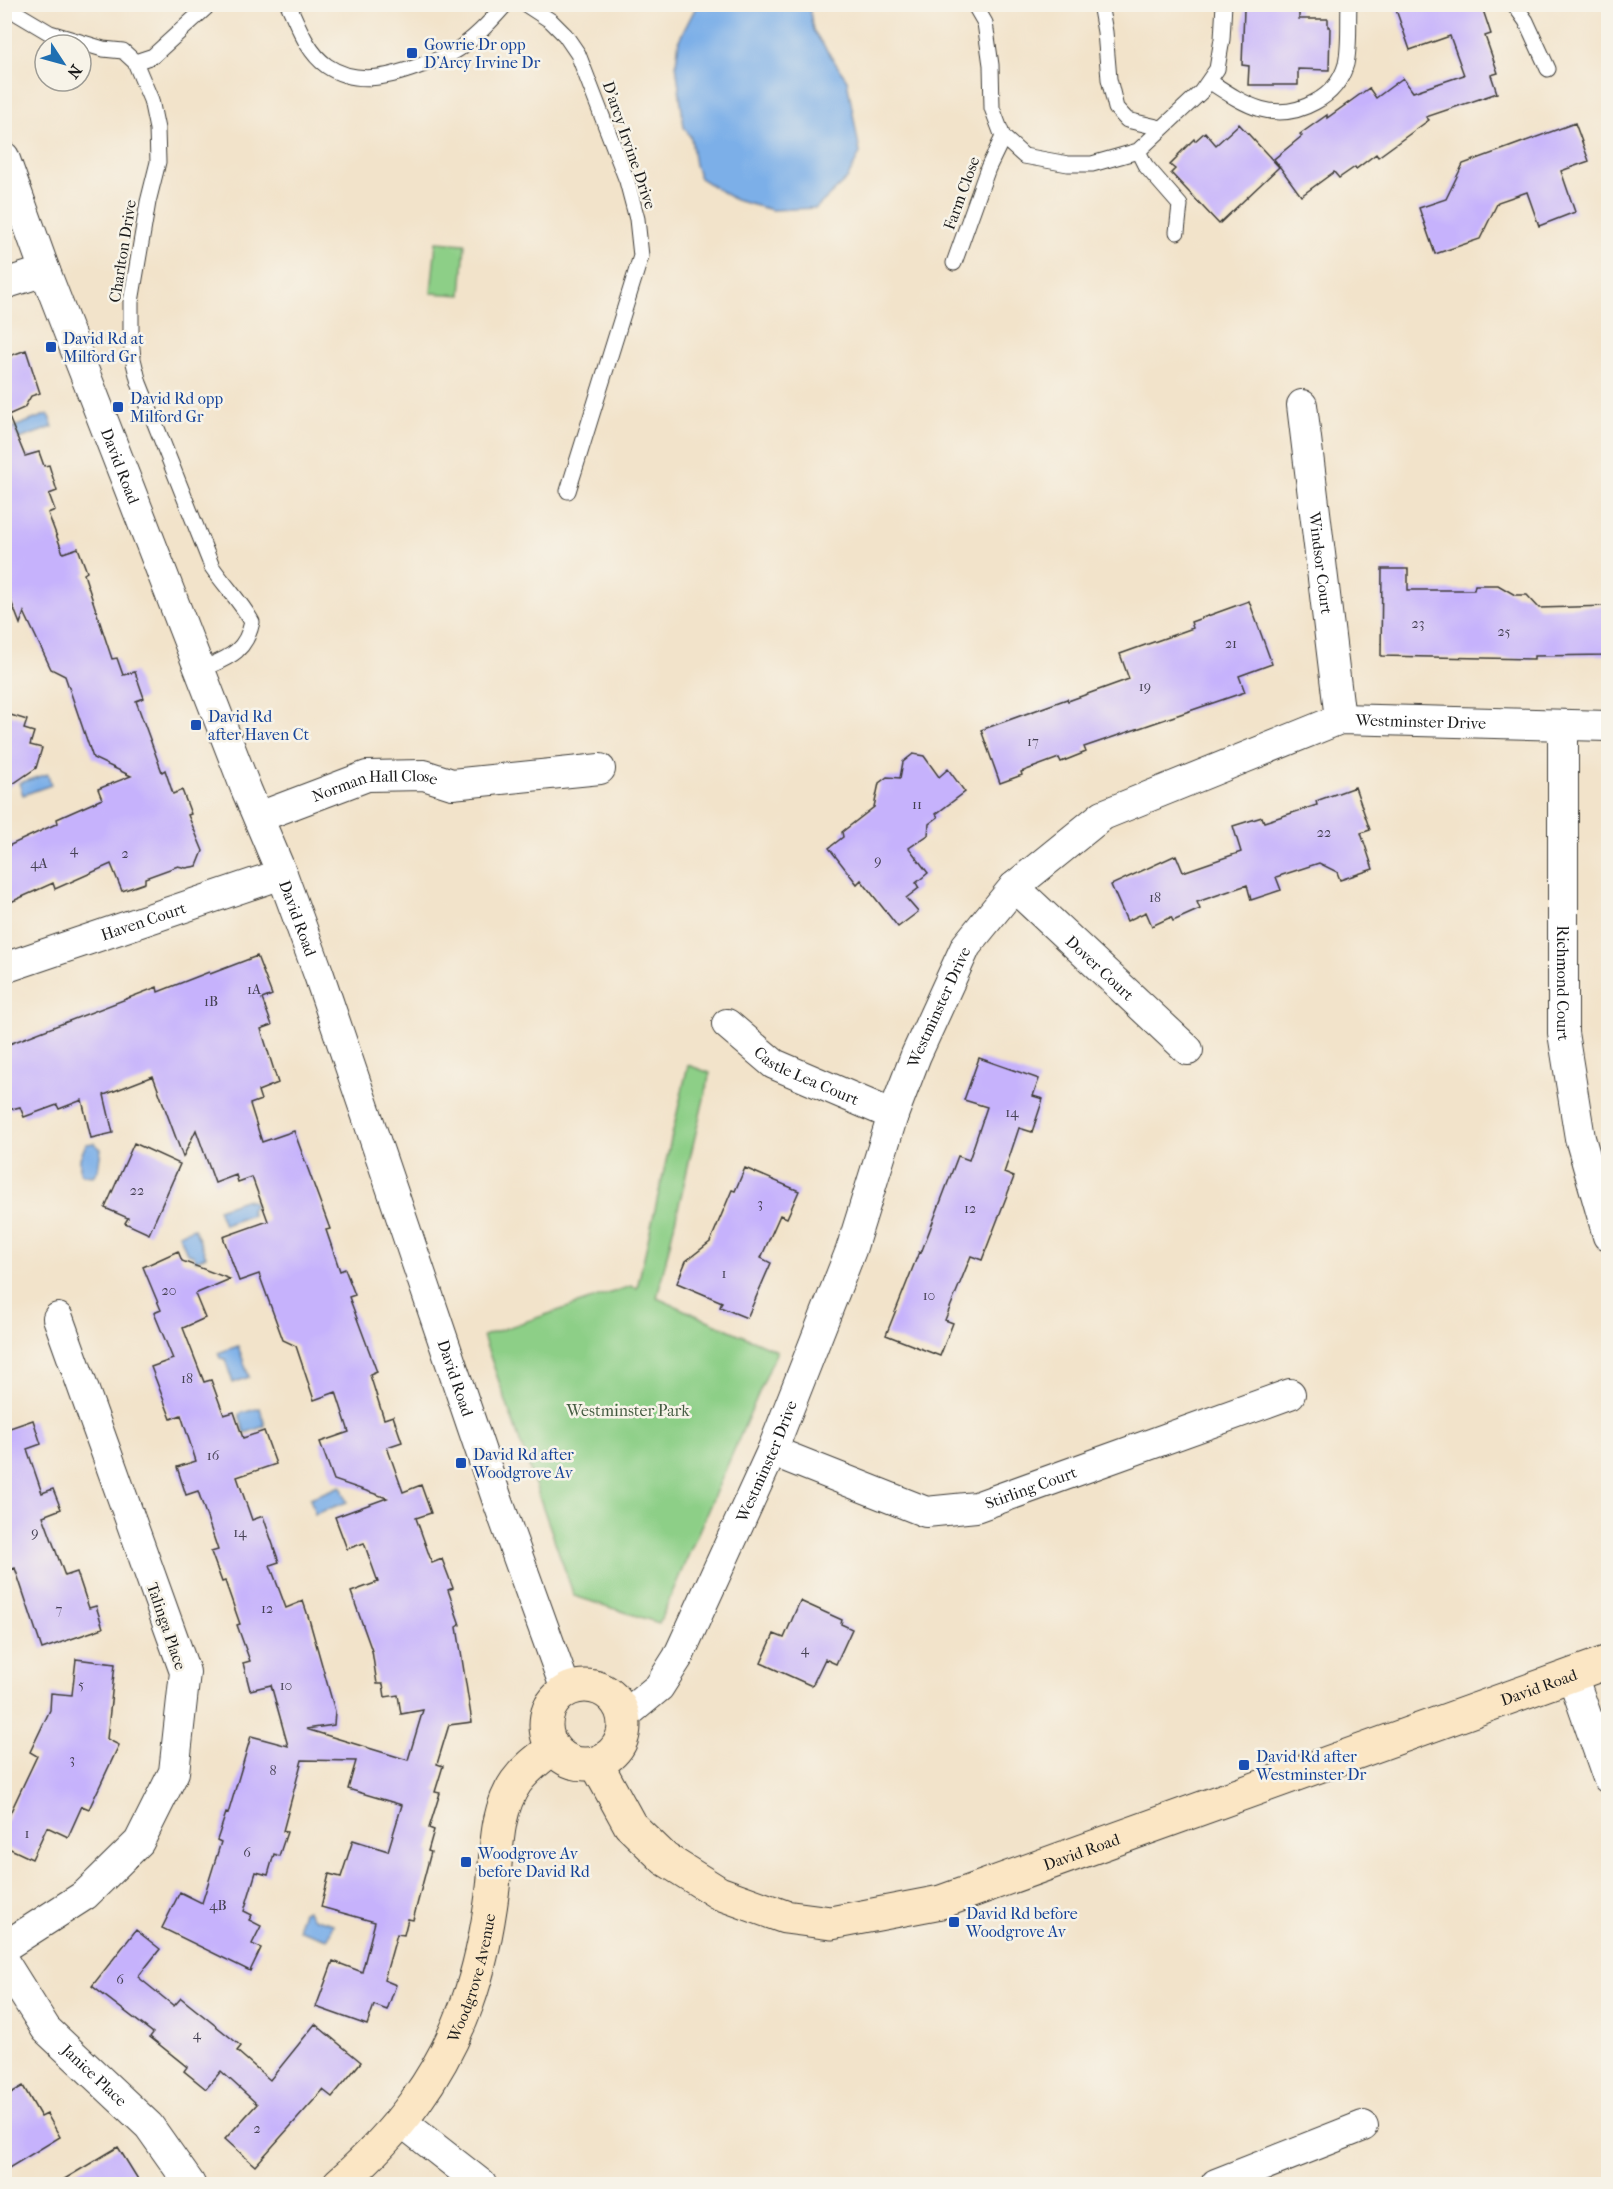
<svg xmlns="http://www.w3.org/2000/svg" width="1613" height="2189" font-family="'IM FELL French Canon',serif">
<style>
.green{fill:#8dcf87;stroke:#547652;stroke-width:1.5}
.water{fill:#7bafe8;stroke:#4c6682;stroke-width:1.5}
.building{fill:#c6b2fc}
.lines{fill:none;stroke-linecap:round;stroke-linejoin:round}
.lane-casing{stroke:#3c3a36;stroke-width:17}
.street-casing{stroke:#3c3a36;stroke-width:32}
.secondary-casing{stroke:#3c3a36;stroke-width:35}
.lane{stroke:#fff;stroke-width:15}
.street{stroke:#fff;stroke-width:30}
.secondary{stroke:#fbe6c4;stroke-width:33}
.transit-dot{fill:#1a4fb4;stroke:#f7f3e8;stroke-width:2}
.labels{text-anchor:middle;stroke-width:5;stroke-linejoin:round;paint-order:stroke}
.number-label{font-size:14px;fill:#464254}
.transit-label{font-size:16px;fill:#164399;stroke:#f7f3e8;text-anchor:start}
.street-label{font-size:16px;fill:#1c1c1c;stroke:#f7f3e8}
.park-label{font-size:16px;fill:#445b41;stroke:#f7f3e8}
</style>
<rect width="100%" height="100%" fill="#f7f3e8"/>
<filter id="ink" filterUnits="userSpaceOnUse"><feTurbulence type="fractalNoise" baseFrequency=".0167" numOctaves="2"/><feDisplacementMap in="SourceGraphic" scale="12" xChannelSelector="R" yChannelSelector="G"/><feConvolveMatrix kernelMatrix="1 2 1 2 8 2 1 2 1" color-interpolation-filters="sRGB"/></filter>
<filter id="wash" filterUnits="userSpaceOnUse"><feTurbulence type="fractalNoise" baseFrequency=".008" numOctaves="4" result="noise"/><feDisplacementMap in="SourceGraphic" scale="24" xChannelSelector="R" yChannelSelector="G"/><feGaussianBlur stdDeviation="1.35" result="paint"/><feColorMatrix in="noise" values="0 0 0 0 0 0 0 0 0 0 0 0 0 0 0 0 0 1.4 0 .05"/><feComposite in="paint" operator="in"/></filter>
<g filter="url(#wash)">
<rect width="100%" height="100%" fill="#f2e3ca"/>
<path class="green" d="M 436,242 L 465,244 L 461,295 L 431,293 Z
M 688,1065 L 710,1073 L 657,1298 L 777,1351 L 659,1623 L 574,1596 L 483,1336 L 631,1286 L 637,1288 Z"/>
<path class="water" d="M 697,5 L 809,5 L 813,30 L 847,80 L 860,153 L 847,179 L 816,208 L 772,210 L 735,200 L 700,178 L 695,165 L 691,138 L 684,127 L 676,64 L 679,40 Z
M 48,414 L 53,427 L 19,439 L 14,427 Z
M 48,774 L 51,785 L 23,795 L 19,783 Z
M 94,1143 L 101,1149 L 98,1170 L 93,1176 L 83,1175 L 80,1172 L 80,1158 L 86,1144 Z
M 247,1199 L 247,1201 L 250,1200 L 255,1205 L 251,1210 L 252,1215 L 224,1225 L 218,1209 Z
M 194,1228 L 206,1256 L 196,1261 L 194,1255 L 187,1253 L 179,1234 Z
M 238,1346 L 249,1377 L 233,1383 L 225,1359 L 220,1358 L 218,1353 Z
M 260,1408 L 265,1426 L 245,1433 L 239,1414 Z
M 341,1486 L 347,1502 L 315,1514 L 310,1498 Z
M 307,1910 L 313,1918 L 333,1924 L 328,1939 L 299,1930 L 299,1923 L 303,1912 Z"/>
<g id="blocks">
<path class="building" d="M 1251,4 L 1299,4 L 1299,19 L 1328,19 L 1328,27 L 1330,27 L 1329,70 L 1298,69 L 1298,85 L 1248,85 L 1249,66 L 1242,65 L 1244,9 L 1251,9 Z
M 1394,4 L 1481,4 L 1491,34 L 1485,36 L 1498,73 L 1491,75 L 1497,93 L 1426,117 L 1429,120 L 1378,157 L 1376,154 L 1356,169 L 1355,167 L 1339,178 L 1334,172 L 1301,196 L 1274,159 L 1302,136 L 1300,134 L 1327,115 L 1327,118 L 1369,88 L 1376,98 L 1403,78 L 1413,92 L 1464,75 L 1450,36 L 1410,50 Z
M 1575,123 L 1589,161 L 1561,171 L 1575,212 L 1539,226 L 1527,192 L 1498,202 L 1480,239 L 1435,254 L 1419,208 L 1446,199 L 1463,164 Z
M 1239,124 L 1279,167 L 1219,224 L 1171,173 L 1175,169 L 1170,165 L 1177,158 L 1176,157 L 1194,139 L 1195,141 L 1205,132 L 1216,145 Z
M 26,350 L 40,393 L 31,396 L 24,408 L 8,415 L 25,456 L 39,452 L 44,466 L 49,465 L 57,491 L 49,494 L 55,510 L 48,513 L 63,553 L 78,548 L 87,572 L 84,574 L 112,659 L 117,658 L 123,675 L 135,672 L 144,698 L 136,701 L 162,772 L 165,770 L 173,794 L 182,790 L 191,814 L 188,815 L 203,851 L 197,866 L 186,868 L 178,866 L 145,878 L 145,883 L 122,891 L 111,864 L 55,889 L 53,883 L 4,905 L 4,848 L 58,823 L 57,819 L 102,799 L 98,789 L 131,776 L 93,758 L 65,676 L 51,669 L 24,612 L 20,624 L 4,583 L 4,358 Z
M 1382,569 L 1408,569 L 1408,590 L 1474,590 L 1475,585 L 1498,585 L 1515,595 L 1527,595 L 1539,608 L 1608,606 L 1608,655 L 1534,656 L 1534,659 L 1381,656 Z
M 1249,601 L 1272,664 L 1239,676 L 1245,692 L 1084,747 L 1086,752 L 1061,762 L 1059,758 L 1021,772 L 1022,775 L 1000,783 L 981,730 L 1067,699 L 1068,701 L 1129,679 L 1120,654 L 1193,628 L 1191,622 Z
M 4,713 L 27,720 L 24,729 L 34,732 L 30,745 L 42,748 L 36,768 L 4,790 Z
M 913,754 L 924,756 L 939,777 L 948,769 L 965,792 L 936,814 L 938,817 L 929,824 L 928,835 L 909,848 L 928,873 L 916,883 L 919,888 L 906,898 L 918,912 L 898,927 L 861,880 L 857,884 L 829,848 L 843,837 L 842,832 L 874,807 L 879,783 L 887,777 L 900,778 L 903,762 Z
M 1355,787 L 1370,830 L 1361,833 L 1373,869 L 1340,880 L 1337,872 L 1319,863 L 1276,877 L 1281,890 L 1251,900 L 1247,885 L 1197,902 L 1200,909 L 1173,921 L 1171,917 L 1152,926 L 1146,912 L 1127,921 L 1111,885 L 1176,855 L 1183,872 L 1241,852 L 1233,826 L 1262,817 L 1264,822 L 1317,805 L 1316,801 Z
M 257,956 L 272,995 L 262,999 L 272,1025 L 261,1029 L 278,1083 L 258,1091 L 261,1100 L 250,1104 L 262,1142 L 294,1131 L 330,1229 L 326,1230 L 340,1271 L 345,1269 L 355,1295 L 349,1297 L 377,1372 L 370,1375 L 384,1419 L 393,1416 L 402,1442 L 387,1447 L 403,1492 L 421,1485 L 431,1513 L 416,1518 L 432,1563 L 442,1559 L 453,1588 L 448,1590 L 460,1625 L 457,1627 L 472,1722 L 449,1725 L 437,1764 L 443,1766 L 435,1792 L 440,1793 L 429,1828 L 434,1830 L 428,1851 L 431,1852 L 413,1920 L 408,1919 L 404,1935 L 397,1934 L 384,1980 L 396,1985 L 387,2010 L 374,2005 L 367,2025 L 316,2007 L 333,1961 L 362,1972 L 375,1922 L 321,1907 L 329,1874 L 341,1877 L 353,1840 L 388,1851 L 402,1805 L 348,1789 L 356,1761 L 302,1760 L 283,1831 L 287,1832 L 279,1856 L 274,1854 L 268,1875 L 256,1872 L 244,1911 L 252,1915 L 249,1920 L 261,1926 L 252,1944 L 261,1948 L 250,1971 L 162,1928 L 180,1892 L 202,1903 L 221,1842 L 217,1840 L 226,1813 L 228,1814 L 251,1736 L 288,1746 L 271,1685 L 250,1690 L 243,1663 L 250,1661 L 237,1625 L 240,1624 L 225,1581 L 222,1582 L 211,1552 L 218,1550 L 198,1491 L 186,1495 L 177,1467 L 196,1461 L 181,1415 L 171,1419 L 151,1367 L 173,1359 L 154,1313 L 161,1310 L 143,1267 L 178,1251 L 182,1261 L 230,1279 L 195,1294 L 205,1318 L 183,1328 L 204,1382 L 211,1380 L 224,1415 L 234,1412 L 243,1438 L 264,1431 L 276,1464 L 237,1477 L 252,1520 L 263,1516 L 279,1562 L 270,1565 L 286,1608 L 303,1601 L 309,1619 L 335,1711 L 334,1725 L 306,1729 L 408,1760 L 423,1710 L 401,1714 L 398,1695 L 385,1697 L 383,1684 L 377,1684 L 372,1651 L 351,1592 L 378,1582 L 364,1543 L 347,1549 L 335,1517 L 387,1498 L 334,1480 L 320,1442 L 349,1432 L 336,1392 L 314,1400 L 296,1346 L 283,1340 L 259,1274 L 239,1281 L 223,1237 L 268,1221 L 252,1177 L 238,1182 L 236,1175 L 215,1183 L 196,1130 L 183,1157 L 153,1076 L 104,1095 L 113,1133 L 91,1138 L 82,1100 L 59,1109 L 57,1105 L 24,1117 L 20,1107 L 4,1111 L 4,1046 L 157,987 L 158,992 L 209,972 L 210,974 Z
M 979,1058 L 1039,1079 L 1033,1096 L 1043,1099 L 1032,1132 L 1019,1128 L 1004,1173 L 1014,1177 L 982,1260 L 971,1256 L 945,1320 L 953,1323 L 940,1356 L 886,1335 L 919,1252 L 921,1253 L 958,1156 L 969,1160 L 987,1107 L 964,1100 Z
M 134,1143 L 180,1164 L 149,1234 L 125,1223 L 128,1218 L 105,1208 Z
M 745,1168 L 799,1191 L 787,1218 L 780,1215 L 761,1258 L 771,1263 L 747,1318 L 720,1307 L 722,1302 L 677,1283 L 686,1261 L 710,1242 L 732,1190 L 735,1191 Z
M 33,1420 L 41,1444 L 27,1449 L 42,1493 L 53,1489 L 61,1509 L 43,1516 L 65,1576 L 77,1572 L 89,1608 L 96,1606 L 103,1628 L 42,1649 L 15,1568 L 4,1572 L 4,1430 Z
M 800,1601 L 842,1620 L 841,1624 L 852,1629 L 836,1664 L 825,1659 L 812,1686 L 761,1663 L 774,1634 L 784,1638 Z
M 76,1659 L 115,1664 L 107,1739 L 119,1745 L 89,1809 L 82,1806 L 68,1837 L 47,1827 L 32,1859 L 4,1846 L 4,1826 L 37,1756 L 30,1752 L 50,1710 L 51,1693 L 72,1695 Z
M 136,1930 L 160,1949 L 138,1977 L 174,2006 L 181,1998 L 241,2046 L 237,2051 L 270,2080 L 315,2024 L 361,2062 L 332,2097 L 323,2090 L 255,2166 L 225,2139 L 257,2104 L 221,2071 L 206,2089 L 184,2071 L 187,2067 L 150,2037 L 153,2033 L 92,1986 Z
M 23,2086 L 41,2117 L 47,2114 L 60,2137 L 4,2171 L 4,2097 Z
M 118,2147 L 141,2184 L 56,2184 Z"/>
</g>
</g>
<g filter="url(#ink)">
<use href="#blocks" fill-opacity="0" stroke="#3c3a36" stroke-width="1.5"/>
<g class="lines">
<defs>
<path id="lane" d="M 11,4 L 18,14 L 50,33 L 103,49 L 123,51 L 135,62 L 151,100 L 157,129 L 158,162 L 148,202 L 131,302 L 131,337 L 133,359 L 139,383 L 212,567 C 225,586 241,602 252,622 C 245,654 227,658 200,670
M 288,4 C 298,25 307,52 327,66 C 358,87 394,76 427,63 C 435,60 445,58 452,53 C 473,41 490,22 506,4
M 525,4 L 551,21 L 565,35 L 578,54 L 627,181 L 637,219 L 641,256 L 568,491
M 974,4 L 985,23 L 991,65 L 992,108 L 1003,137 L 1024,156 L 1068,164 L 1092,164 L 1138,151 L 1201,92 L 1217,69 L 1222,39 L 1224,4
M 1100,4 L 1105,32 L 1109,79 L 1116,108 L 1127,120 L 1161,128
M 1514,4 L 1526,21 L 1548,69
M 135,62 L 153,56 L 210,4
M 1209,81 C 1244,104 1274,125 1315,102 C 1330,94 1341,82 1346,64 C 1350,46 1348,23 1349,4
M 1138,151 L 1145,165 L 1180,205 L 1177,232
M 954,263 L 988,168 L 1003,137"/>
<g id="street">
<path id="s1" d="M 4,157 L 45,271 L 246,789 L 282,874 L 319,975 L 497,1499 L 566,1690"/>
<path d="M 4,284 L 45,271"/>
<path id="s2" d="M 1302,405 L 1340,719"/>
<path id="s3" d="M 1563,727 L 1563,1033 L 1580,1138 L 1608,1236"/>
<path id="s4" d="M 259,817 L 367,776 L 424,775 L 452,784 L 600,769"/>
<path id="s5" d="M 1014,887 L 1188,1050"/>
<path id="s6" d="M 4,968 L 282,874"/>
<path id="s7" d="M 727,1024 L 774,1064 L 893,1115"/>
<path id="s8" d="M 772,1451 L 926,1512 L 976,1507 L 1290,1394"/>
<path d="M 1572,1675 L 1608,1778"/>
<path id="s9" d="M 624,1716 L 659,1687 L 678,1657 L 772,1451 L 851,1250 L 893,1115 L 916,1055 L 966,946 L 1014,887 L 1103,815 L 1340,719 L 1608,726"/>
<path d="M 4,1947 L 85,1895 L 139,1842 L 174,1772 L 185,1672 L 58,1318"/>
<path id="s10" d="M 4,1962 L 46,2029 L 149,2126 L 190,2184"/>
<path d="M 402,2122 L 481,2184"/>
<path d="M 1216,2184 L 1363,2126"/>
</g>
<g id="secondary">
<circle cx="585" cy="1725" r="39"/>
<path id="s11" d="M 596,1763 L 630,1825 L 665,1859 L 719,1893 L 785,1917 L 831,1923 L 941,1902 L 1608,1662"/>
<path id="s12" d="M 339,2184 C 398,2132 440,2078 467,2004 C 481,1966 488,1927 493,1888 C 497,1852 495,1812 516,1782 C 526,1768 540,1758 553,1748"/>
</g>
</defs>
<use href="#lane" class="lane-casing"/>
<use href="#street" class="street-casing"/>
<use href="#secondary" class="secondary-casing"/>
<use href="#lane" class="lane"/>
<use href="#street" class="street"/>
<use href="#secondary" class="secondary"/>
</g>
</g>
<g class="transit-dot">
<rect x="406" y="47" width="12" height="12" rx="3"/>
<rect x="45" y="341" width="12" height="12" rx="3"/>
<rect x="112" y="401" width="12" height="12" rx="3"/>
<rect x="190" y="719" width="12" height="12" rx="3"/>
<rect x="455" y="1457" width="12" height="12" rx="3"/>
<rect x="1238" y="1759" width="12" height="12" rx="3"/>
<rect x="460" y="1856" width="12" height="12" rx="3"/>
<rect x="948" y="1916" width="12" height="12" rx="3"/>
</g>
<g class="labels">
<g class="number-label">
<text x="1418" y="628">23</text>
<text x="1504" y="636">25</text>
<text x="1231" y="648">21</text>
<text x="1145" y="691">19</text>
<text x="1033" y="746">17</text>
<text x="917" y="809">11</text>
<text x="1324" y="837">22</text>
<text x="74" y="854">4</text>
<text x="125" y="858">2</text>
<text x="878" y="865">9</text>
<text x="39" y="868">4A</text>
<text x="1155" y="902">18</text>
<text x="254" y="994">1A</text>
<text x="211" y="1006">1B</text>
<text x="1012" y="1117">14</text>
<text x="137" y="1195">22</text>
<text x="760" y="1208">3</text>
<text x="970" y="1213">12</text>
<text x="724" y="1278">1</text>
<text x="169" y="1295">20</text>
<text x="929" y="1300">10</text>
<text x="187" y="1383">18</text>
<text x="213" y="1460">16</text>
<text x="35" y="1537">9</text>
<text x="240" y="1537">14</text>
<text x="267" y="1613">12</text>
<text x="59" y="1614">7</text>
<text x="805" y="1654">4</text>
<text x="81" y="1689">5</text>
<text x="286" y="1690">10</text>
<text x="72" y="1764">3</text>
<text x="273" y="1775">8</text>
<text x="27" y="1838">1</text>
<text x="247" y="1857">6</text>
<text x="218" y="1910">4B</text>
<text x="120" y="1984">6</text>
<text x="197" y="2039">4</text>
<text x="257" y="2133">2</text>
</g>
<g class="transit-label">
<text x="424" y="50">Gowrie Dr opp<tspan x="424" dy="18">D'Arcy Irvine Dr</tspan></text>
<text x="63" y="344">David Rd at<tspan x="63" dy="18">Milford Gr</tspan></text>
<text x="130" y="404">David Rd opp<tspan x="130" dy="18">Milford Gr</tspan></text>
<text x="208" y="722">David Rd<tspan x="208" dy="18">after Haven Ct</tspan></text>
<text x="473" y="1460">David Rd after<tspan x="473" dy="18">Woodgrove Av</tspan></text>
<text x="1256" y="1762">David Rd after<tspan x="1256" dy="18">Westminster Dr</tspan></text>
<text x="478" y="1859">Woodgrove Av<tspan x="478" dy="18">before David Rd</tspan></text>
<text x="966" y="1919">David Rd before<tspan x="966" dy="18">Woodgrove Av</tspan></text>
</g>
<g class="street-label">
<text transform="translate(630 145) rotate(71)" y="6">D'arcy Irvine Drive</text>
<text transform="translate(961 193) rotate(-70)" y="6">Farm Close</text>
<text transform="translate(122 251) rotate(-81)" y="6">Charlton Drive</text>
<text dy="6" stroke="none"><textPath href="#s1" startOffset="330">David Road</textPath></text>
<text dy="6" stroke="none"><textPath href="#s2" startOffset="159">Windsor Court</textPath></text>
<text dy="6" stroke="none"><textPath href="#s9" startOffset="1376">Westminster Drive</textPath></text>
<text dy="6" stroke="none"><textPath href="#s4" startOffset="122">Norman Hall Close</textPath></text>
<text dy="6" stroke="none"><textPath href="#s1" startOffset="816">David Road</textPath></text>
<text dy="6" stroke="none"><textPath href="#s6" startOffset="147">Haven Court</textPath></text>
<text dy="6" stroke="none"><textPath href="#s5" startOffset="118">Dover Court</textPath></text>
<text dy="6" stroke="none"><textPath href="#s3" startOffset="256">Richmond Court</textPath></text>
<text dy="6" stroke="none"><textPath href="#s9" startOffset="782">Westminster Drive</textPath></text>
<text dy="6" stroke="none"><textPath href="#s7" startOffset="96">Castle Lea Court</textPath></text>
<text dy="6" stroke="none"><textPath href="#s1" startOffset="1302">David Road</textPath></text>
<text dy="6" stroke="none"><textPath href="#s9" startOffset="296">Westminster Drive</textPath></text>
<text dy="6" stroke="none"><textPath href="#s8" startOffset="274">Stirling Court</textPath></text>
<text transform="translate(167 1626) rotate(71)" y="6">Talinga Place</text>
<text dy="6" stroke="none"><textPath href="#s11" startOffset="1047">David Road</textPath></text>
<text dy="6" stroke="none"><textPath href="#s11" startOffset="561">David Road</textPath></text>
<text dy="6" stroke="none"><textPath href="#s12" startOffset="250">Woodgrove Avenue</textPath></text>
<text dy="6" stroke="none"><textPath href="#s10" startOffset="146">Janice Place</textPath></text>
</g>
<g class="park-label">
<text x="628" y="1416">Westminster Park</text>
</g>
</g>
<rect width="1613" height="2189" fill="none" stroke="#f7f3e8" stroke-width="24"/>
<g transform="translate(63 63) rotate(126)"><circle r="28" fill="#f7f3e8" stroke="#9f9d96" stroke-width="1.5"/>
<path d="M0-4.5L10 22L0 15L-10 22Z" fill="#1f6fb2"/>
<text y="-9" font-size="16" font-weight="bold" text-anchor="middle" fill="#1c1c1c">N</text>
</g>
</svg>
